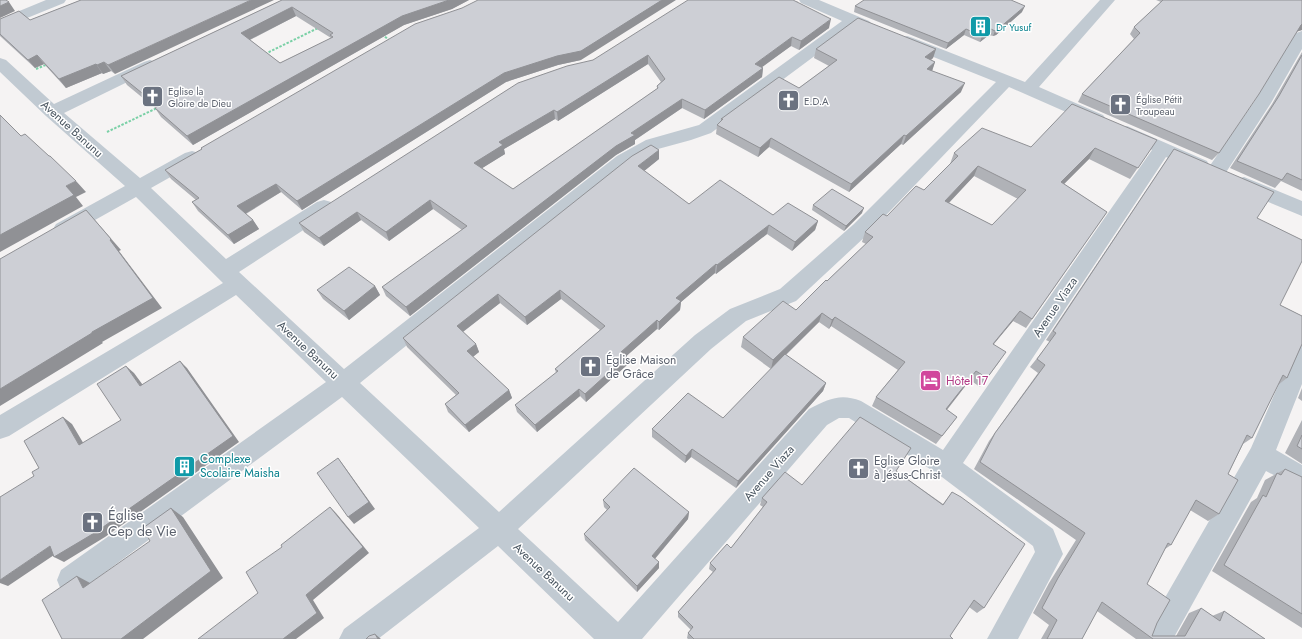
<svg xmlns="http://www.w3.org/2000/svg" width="1302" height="639" font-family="Jost,sans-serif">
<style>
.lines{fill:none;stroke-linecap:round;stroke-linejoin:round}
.path{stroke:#7ad0a6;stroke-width:2;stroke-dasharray:2.5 1.5;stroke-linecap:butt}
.minor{fill:#c1cad2;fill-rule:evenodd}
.wall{fill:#b0b2b7;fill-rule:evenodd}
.shaded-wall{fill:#909195}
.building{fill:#cdcfd5;stroke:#909195;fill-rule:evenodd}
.labels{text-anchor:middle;stroke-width:3;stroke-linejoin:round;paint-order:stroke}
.far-culture-label{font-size:10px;fill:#0d838f;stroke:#fff;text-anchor:start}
.far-worship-label{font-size:10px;fill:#5b616d;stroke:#fff;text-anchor:start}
.street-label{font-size:12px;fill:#4a5661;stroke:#fff}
.worship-label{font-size:12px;fill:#5b616d;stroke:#fff;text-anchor:start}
.hotel-label{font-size:12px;fill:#b23c85;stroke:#fff;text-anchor:start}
.culture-label{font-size:12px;fill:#0d838f;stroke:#fff;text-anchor:start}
.near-worship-label{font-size:14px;fill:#5b616d;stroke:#fff;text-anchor:start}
</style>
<rect width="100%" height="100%" fill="#f5f3f3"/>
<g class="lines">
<path class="path" d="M 382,34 L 390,41
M 265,54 L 318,28
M 36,69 L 48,64
M 107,132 L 157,108"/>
<path class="minor" d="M 46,0 L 66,0 L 64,3 L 0,29 L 0,19 Z
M 799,0 L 819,0 L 869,21 L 872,24 L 869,27 L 864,29 L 855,26 L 711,133 L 691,140 L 658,149 L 631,164 L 360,383 L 499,512 L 695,335 L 730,309 L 780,289 L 854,224 L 996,82 L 901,44 L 899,41 L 901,38 L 907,36 L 913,38 L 1025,82 L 1100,0 L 1115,0 L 1039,87 L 1103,115 L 1106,119 L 1103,123 L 1097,125 L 1091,123 L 1009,87 L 868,234 L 796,301 L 746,321 L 711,349 L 518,529 L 618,622 L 809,409 C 829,399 840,393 861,401 L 943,450 L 1152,150 L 1121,136 L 1118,132 L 1121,128 L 1127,126 L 1207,161 L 1209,165 L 1207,169 L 1200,171 L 1193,169 L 1166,157 L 963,463 L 1053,529 L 1063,554 L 1018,639 L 987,639 L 1035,552 L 1033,546 L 938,474 L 849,418 L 839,418 L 827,425 L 642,639 L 594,639 L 498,546 L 378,639 L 339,639 L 344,629 L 479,528 L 342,397 L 81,590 L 71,594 L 61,590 L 57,580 L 61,570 L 326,382 L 236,295 L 9,436 L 0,439 L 0,415 L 223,283 L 136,197 L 70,234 L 63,236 L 56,234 L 53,229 L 56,224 L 125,186 L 46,116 L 0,72 L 0,58 L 6,60 L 54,104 L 144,62 L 150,60 L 156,62 L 158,65 L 156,68 L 64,113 L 140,178 L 185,153 L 192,151 L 199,153 L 201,157 L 199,161 L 151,188 L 226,259 L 317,202 L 324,200 L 331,202 L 334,207 L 331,212 L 239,272 L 344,369 L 617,156 L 646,140 L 699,125 L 842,21 L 801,3 Z
M 1302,31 L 1302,49 L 1271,103 L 1223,177 L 1216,178 L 1209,177 L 1207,172 L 1209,167 L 1254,102 L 1294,36 L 1296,33 Z
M 1244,177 L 1302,201 L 1302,216 L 1237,189 L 1234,184 L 1237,179 Z
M 1302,346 L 1302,384 L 1276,450 L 1302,465 L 1302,490 L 1266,471 L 1173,639 L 1142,639 L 1147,629 L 1251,448 L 1294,349 Z"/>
</g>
<path class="wall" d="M 81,0 L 115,74 L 111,71 L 103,74 L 102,73 L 66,88 L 44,64 L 35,68 L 0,36 L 0,19 L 30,20 Z
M 282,0 L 469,0 L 452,9 L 404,25 L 193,145 L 161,117 L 155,108 L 127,85 L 121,76 ZM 296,16 L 331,38 L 280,63 L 250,40 Z
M 1156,0 L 1302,0 L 1302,30 L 1296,32 L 1219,153 L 1212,160 L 1078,102 L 1082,94 L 1134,39 L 1130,34 L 1134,27 L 1161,2 Z
M 798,1 L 797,2 L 829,28 L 799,50 L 791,46 L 761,67 L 763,68 L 762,77 L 704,119 L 682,108 L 635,140 L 635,144 L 616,155 L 410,316 L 386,296 L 382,287 L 462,230 L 433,209 L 389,241 L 361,220 L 324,246 L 304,232 L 299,223 L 593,60 ZM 648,64 L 661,82 L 657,86 L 657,89 L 513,189 L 482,168 L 505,154 L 504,149 L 555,119 L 558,121 Z
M 855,6 L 1022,12 L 996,35 L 993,36 L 989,35 L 980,42 L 964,35 L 946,49 L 854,12 Z
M 462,8 L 581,60 L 558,65 L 506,82 L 302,210 L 281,192 L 246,214 L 253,220 L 259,229 L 234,244 L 198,211 L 192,202 L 196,200 L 171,179 L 165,170 L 202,149 L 201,148 Z
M 816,49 L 936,49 L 933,58 L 931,60 L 935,62 L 932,71 L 961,92 L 903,145 L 901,144 L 849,192 L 769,147 L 758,157 L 716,134 L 717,125 L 721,121 L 721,119 L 799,88 L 829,66 L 814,58 Z
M 1302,52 L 1302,191 L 1281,181 L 1275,188 L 1230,168 L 1272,104 Z
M 1157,140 L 1130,179 L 1089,159 L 1064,184 L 1107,212 L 1026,328 L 1013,321 L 994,344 L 1000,361 L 980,387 L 970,380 L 947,410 L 957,417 L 936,444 L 872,406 L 876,397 L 898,370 L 831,326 L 829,329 L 819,322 L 786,355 L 826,383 L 823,391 L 736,488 L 691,457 L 685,463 L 652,437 L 652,429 L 723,418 L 771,369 L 741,347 L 743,337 L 796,310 L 866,244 L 862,242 L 865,232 L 924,190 L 950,164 L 954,153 L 1031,147 ZM 974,176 L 1018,199 L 992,225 L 949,203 Z
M 1174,149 L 1257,218 L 1280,305 L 1302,316 L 1302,345 L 1287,378 L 1278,385 L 1252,438 L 1243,444 L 1228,474 L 1219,514 L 1208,521 L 1190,510 L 1171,545 L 1165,549 L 1147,584 L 1157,623 L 1152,636 L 1176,636 L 1189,613 L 1201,608 L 1212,616 L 1224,611 L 1265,639 L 1136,639 L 1097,611 L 1082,639 L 1041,639 L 1049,625 L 1033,613 L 1049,583 L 1076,540 L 974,469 L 989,441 L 1038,373 L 1030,367 L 1050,342 L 1046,340 L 1167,159 Z
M 659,150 L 659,159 L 644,171 L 689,204 L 818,221 L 815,230 L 792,251 L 767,234 L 716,274 L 715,273 L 681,302 L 680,310 L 659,330 L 657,329 L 626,356 L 627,365 L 586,402 L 580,396 L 537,432 L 517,412 L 515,405 L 556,373 L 555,369 L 600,330 L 561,299 L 527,325 L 500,303 L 463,332 L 476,344 L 479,352 L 473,357 L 509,390 L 512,398 L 469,432 L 448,412 L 445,404 L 456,395 L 407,347 L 403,338 Z
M 813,205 L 862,213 L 844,231 L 812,210 Z
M 375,286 L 380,295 L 349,320 L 323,299 L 317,290 Z
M 1302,388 L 1302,401 L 1298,398 Z
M 1302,420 L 1302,464 L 1285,453 Z
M 1285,469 L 1302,477 L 1302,628 L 1212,571 L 1251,502 L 1257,498 L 1265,480 Z
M 896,471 L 943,504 L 952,492 L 984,608 L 977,613 L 969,607 L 950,636 L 953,639 L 688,639 L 687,638 L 688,633 L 691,630 L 678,617 L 678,612 L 713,572 L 709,569 L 710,563 L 731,548 L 763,507 L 760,505 L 762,498 L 802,485 Z
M 603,500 L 689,512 L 688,519 L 655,559 L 659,562 L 659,568 L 637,592 L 585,540 L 584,534 L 607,510 L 604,507 Z"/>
<path class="shaded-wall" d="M 251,0 L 274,0 L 115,74 L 108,65 Z
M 449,0 L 469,0 L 452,9 L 404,25 L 193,145 L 187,136 L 402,16 Z
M 662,0 L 676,0 L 581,60 L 558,65 L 506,82 L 302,210 L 297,201 L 504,73 Z
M 9,2 L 15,11 L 0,18 L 0,6 Z
M 1025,6 L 1022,12 L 996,35 L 993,36 L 995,31 Z
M 292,7 L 296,16 L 245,42 L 241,33 Z
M 831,19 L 829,28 L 799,50 L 801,41 Z
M 1302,24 L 1302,30 L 1295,32 L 1301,25 Z
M 966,29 L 964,35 L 946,49 L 948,43 Z
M 991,29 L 989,35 L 980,42 L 982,36 Z
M 792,37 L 791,46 L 754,73 L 755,64 Z
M 936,49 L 933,58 L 922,66 L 925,57 Z
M 37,55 L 44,64 L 35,68 L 28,60 Z
M 648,55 L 648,64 L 558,121 L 557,112 Z
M 104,62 L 111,71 L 103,74 L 97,65 Z
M 935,62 L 932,71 L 927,69 Z
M 96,64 L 102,73 L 66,88 L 59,79 Z
M 763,68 L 762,77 L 704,119 L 705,110 Z
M 965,83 L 961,92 L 903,145 L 906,136 Z
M 682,99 L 682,108 L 635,140 L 635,144 L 616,155 L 410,316 L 406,307 L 631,133 Z
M 554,110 L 555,119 L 504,149 L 505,154 L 476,172 L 474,163 L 499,142 Z
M 904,135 L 901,144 L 849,192 L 851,184 Z
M 771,138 L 769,147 L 758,157 L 760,148 Z
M 1095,148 L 1089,159 L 1055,193 L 1061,182 Z
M 659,150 L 659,159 L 638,176 L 638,166 Z
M 978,166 L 974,176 L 941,211 L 945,201 Z
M 76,181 L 86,192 L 76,197 L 83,206 L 0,252 L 0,235 L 66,186 Z
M 276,184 L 281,192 L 243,215 L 237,206 Z
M 430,200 L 433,209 L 389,241 L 386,232 Z
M 864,208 L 862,213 L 844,231 L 846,226 Z
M 86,210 L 121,250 L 119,251 L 162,308 L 102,342 L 103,343 L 0,406 L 0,389 L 92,332 Z
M 357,212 L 361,220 L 324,246 L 319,238 Z
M 253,220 L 259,229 L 234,244 L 228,235 Z
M 818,221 L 815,230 L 792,251 L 795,242 Z
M 769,225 L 767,234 L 716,274 L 717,265 Z
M 716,264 L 715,273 L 681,302 L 680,310 L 659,330 L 659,322 L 676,298 Z
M 375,286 L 380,295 L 349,320 L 344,311 Z
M 560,290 L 561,299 L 527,325 L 525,317 Z
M 498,294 L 500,303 L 460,334 L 457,326 Z
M 1020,311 L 1013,321 L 986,353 L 993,344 Z
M 822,313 L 819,322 L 771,369 L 773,360 Z
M 835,317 L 831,326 L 829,329 L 832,320 Z
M 657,320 L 657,329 L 622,360 L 621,352 Z
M 476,344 L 479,352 L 470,359 L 467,351 Z
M 627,356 L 627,365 L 586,402 L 585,394 Z
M 180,361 L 187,368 L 239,442 L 105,537 L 64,562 L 54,557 Z
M 126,366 L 134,373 L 148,392 L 140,386 Z
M 976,371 L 970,380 L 940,418 L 946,409 Z
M 826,383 L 823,391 L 736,488 L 738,481 Z
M 579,389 L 580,396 L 537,432 L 535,425 Z
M 509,390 L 512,398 L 469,432 L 465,425 Z
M 63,417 L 72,424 L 88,451 L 79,445 Z
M 692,449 L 691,457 L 685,463 L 686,456 Z
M 338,458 L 344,466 L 375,509 L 354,524 L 348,517 Z
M 330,507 L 336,513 L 369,553 L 313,600 L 324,618 L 296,639 L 283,639 L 306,595 Z
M 171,508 L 183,517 L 223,578 L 143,639 L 121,639 Z
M 689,512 L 688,519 L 652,562 L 652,556 Z
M 50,546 L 60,551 L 8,586 L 0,583 L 0,580 Z
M 659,562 L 659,568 L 637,592 L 637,586 Z
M 77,576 L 92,584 L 83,588 Z
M 375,634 L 381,639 L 378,639 Z"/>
<path class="building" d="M 0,0 L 6,0 L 9,2 L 0,6 Z
M 81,0 L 251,0 L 108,65 L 104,62 L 97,65 L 96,64 L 59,79 L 37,55 L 28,60 L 0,34 L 0,19 L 19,11 L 30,20 Z
M 282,0 L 449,0 L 402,16 L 187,136 L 155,108 L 158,106 L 121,76 ZM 292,7 L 333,33 L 330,35 L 333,37 L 280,63 L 241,33 Z
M 478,0 L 662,0 L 581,51 L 557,56 L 504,73 L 297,201 L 276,184 L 237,206 L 253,220 L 228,235 L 192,202 L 199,198 L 165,170 L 202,149 L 201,148 L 415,24 L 462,8 Z
M 688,0 L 793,0 L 831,19 L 801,41 L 792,37 L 755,64 L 763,68 L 705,110 L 682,99 L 631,133 L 635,135 L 616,146 L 406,307 L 382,287 L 467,226 L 430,200 L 386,232 L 357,212 L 319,238 L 299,223 L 518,83 L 567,66 L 593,60 ZM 648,55 L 665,79 L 657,86 L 658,88 L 513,189 L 474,163 L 503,145 L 499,142 L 554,110 L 557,112 Z
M 864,0 L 1011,0 L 1025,6 L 998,29 L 995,31 L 991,29 L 982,36 L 966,29 L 948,43 L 855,6 Z
M 1163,0 L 1302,0 L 1302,24 L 1301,25 L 1259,94 L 1219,153 L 1082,94 L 1140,33 L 1134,27 Z
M 858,18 L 936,49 L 925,57 L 935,62 L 927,69 L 965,83 L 906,136 L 904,135 L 851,184 L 771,138 L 760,148 L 717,125 L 723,119 L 721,119 L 779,77 L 799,88 L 837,60 L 816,49 Z
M 1302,55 L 1302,180 L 1287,173 L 1282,180 L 1237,161 L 1279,96 Z
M 1072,104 L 1157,140 L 1138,168 L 1095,148 L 1061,182 L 1107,212 L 1032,319 L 1020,311 L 993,344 L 1006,352 L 987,378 L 976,371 L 946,409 L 957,417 L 942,436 L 876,397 L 905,362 L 835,317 L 832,320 L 822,313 L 773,360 L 743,337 L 783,301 L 796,310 L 826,280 L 827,281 L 873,237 L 865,232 L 883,214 L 887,216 L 916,186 L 924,190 L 958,156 L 954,153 L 982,128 L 1031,147 ZM 978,166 L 1026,190 L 992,225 L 945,201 Z
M 0,115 L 21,136 L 25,134 L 49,156 L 50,156 L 76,181 L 66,186 L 74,195 L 0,235 Z
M 651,145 L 659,150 L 638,166 L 689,204 L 720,180 L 773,215 L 788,203 L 818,221 L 795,242 L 769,225 L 717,265 L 716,264 L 676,298 L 681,301 L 659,322 L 657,320 L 621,352 L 627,356 L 585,394 L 579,389 L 535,425 L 515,405 L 558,371 L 555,369 L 605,326 L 560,290 L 525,317 L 498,294 L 457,326 L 476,344 L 467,351 L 509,390 L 465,425 L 445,404 L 459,393 L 403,338 L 632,156 Z
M 1174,149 L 1274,192 L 1257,218 L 1302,240 L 1302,261 L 1280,305 L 1302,316 L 1302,344 L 1287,378 L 1283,375 L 1252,438 L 1247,435 L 1228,474 L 1238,480 L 1219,514 L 1196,500 L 1171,545 L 1168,543 L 1147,584 L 1170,600 L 1157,623 L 1152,636 L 1185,636 L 1201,608 L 1220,621 L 1224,611 L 1265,639 L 1153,639 L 1102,602 L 1082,639 L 1047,639 L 1057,620 L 1042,608 L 1058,578 L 1085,533 L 980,462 L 995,433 L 1045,365 L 1037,359 L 1056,333 L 1053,331 Z
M 832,189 L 864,208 L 846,226 L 813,205 Z
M 86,210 L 111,239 L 110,240 L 153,298 L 92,332 L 92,333 L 0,389 L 0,259 Z
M 349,267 L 375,286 L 344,311 L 317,290 Z
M 785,354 L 826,383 L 738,481 L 692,449 L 686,456 L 652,429 L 688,393 L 723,418 Z
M 180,361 L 233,436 L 96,532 L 54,557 L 50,546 L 0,580 L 0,497 L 34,476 L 32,472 L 39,468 L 24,441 L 63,417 L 79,445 L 121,420 L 97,384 L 126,366 L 140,386 Z
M 860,417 L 911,448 L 896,471 L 943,505 L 952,492 L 961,497 L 1025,544 L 984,608 L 974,600 L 950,636 L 953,639 L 694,639 L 688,633 L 693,627 L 678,612 L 716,569 L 710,563 L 727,544 L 731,548 L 767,502 L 762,498 L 785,472 L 802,485 Z
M 1302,435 L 1302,449 L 1297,446 Z
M 338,458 L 369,502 L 348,517 L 317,473 Z
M 634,468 L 689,512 L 652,556 L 659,562 L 637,586 L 584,534 L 610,507 L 603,500 Z
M 1285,469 L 1302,477 L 1302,614 L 1224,565 L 1263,495 L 1266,497 L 1277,473 L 1281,475 Z
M 330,507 L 363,547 L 306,595 L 317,613 L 283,639 L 198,639 L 258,593 L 246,572 L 282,547 L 281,545 Z
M 171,508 L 211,571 L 121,639 L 62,639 L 42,600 L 77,576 L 83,588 L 150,541 L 143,528 Z
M 375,634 L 378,639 L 366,639 L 369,636 Z"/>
<defs>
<symbol id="building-square" viewBox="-11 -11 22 22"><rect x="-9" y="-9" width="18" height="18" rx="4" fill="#0f9aa8" stroke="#fff"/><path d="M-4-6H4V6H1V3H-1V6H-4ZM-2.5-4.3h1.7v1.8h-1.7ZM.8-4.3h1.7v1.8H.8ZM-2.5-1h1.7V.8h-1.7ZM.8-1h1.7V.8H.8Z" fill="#fff"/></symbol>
<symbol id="church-square" viewBox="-11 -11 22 22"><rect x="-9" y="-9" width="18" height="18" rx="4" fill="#6b7280" stroke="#fff"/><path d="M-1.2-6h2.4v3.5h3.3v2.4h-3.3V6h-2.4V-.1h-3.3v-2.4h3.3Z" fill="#fff"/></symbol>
<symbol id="hotel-square" viewBox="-11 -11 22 22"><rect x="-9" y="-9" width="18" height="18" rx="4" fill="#d1479c" stroke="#fff"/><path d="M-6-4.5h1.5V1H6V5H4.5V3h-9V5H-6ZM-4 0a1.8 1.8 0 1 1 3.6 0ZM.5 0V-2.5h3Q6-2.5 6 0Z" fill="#fff"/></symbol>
</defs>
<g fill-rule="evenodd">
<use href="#building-square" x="968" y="14" width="25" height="25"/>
<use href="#church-square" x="140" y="84" width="25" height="25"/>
<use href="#church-square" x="776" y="88" width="25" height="25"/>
<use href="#church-square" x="1108" y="92" width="25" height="25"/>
<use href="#church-square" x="578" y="354" width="25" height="25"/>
<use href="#hotel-square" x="918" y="368" width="25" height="25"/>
<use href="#building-square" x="172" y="454" width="25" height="25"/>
<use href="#church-square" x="846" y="456" width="25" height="25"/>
<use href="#church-square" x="80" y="510" width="25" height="25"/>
</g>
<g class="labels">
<g class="far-culture-label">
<text x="996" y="31">Dr Yusuf</text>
</g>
<g class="far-worship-label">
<text x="168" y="95">Eglise la<tspan x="168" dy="12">Gloire de Dieu</tspan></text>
<text x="1136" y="103">Église Pétit<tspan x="1136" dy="12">Troupeau</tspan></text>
<text x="804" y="105">E.D.A</text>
</g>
<g class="street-label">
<text transform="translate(72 129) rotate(42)" y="4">Avenue Banunu</text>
<text transform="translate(1055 307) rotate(-56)" y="4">Avenue Viaza</text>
<text transform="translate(308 350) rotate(43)" y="4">Avenue Banunu</text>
<text transform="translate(769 473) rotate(-49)" y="4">Avenue Viaza</text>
<text transform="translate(544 572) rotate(43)" y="4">Avenue Banunu</text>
</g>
<g class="worship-label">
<text x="606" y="364">Église Maison<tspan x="606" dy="14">de Grâce</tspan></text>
<text x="874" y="465">Eglise Gloire<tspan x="874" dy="14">à Jésus-Christ</tspan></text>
</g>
<g class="hotel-label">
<text x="946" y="385">Hôtel 17</text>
</g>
<g class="culture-label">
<text x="200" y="463">Complexe<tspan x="200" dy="14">Scolaire Maisha</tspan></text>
</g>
<g class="near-worship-label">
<text x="108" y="520">Église<tspan x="108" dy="16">Cep de Vie</tspan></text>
</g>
</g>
</svg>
